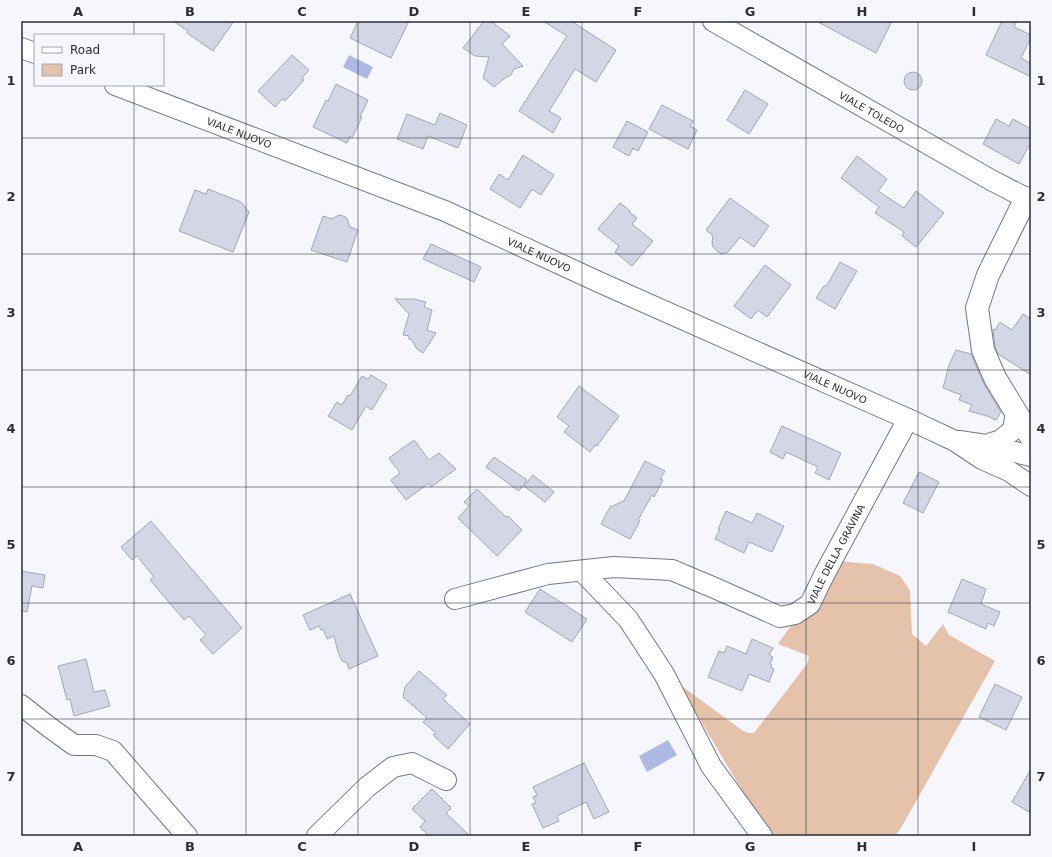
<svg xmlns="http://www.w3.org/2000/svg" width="1052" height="857" font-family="'DejaVu Sans',sans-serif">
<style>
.green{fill:#e5c2aa}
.water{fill:#aeb9e3}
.building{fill:#d2d6e5;stroke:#a3a7b5}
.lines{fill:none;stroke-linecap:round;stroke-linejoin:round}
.minor-casing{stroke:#757886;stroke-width:22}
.tertiary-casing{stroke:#757886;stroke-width:24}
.minor{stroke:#fff;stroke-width:20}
.tertiary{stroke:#fff;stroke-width:22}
.grid{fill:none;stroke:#2d2e34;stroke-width:1;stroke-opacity:0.55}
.labels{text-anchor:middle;stroke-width:4;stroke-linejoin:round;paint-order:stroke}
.street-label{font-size:10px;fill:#2d2e34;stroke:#f5f7fd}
.neatline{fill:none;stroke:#2d2e34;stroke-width:1.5}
.grid-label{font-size:13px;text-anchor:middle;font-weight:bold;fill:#2d2e34}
</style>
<rect width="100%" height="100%" fill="#f5f7fd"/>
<path class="green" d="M 836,561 L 873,564 L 900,576 L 910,590 L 912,634 L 926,646 L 943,624 L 949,635 L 995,661 L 901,828 L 895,836 L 769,836 L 679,684 L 743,731 L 749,733 L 754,733 L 807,664 L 809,656 L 778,644 Z"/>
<path class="water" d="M 349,55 L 373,67 L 367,79 L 343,67 Z
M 668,740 L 677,755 L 647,772 L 639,756 Z"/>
<path class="building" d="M 173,21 L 234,21 L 213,51 L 187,33 L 188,31 Z
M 358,21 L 409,21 L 391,58 L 350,38 Z
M 484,21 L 491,21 L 510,36 L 502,44 L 523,66 L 514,69 L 511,75 L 502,80 L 494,87 L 483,78 L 489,57 L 475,56 L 463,48 Z
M 543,21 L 571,21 L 616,50 L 596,82 L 575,69 L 549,111 L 561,118 L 553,133 L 519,111 L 567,36 Z
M 816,21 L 892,21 L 876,53 Z
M 1002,21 L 1017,21 L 1014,27 L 1031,35 L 1031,37 L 1021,58 L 1031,64 L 1031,77 L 986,55 Z
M 292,55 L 309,70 L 302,78 L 304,80 L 285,101 L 282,99 L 275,107 L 258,91 Z
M904 81a9 9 0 1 1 18 0a9 9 0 1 1-18 0Z
M 336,84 L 368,100 L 360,117 L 362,117 L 352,138 L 350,136 L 347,143 L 313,127 L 326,100 L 328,101 Z
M 745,90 L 768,104 L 749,134 L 727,120 Z
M 662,105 L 693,121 L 690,126 L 697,130 L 688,149 L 649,129 Z
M 440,113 L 467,125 L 458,148 L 428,136 L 423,149 L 397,139 L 407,114 L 435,125 Z
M 996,119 L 1009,126 L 1013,119 L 1031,129 L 1031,142 L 1019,164 L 983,144 Z
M 627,121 L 648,132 L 638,151 L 633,148 L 629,156 L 613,147 Z
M 523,155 L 554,175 L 541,195 L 532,189 L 520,208 L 490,189 L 499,174 L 508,180 Z
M 857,156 L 887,179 L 878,191 L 904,208 L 916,191 L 944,213 L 916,247 L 902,236 L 904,232 L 875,213 L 879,207 L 841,178 Z
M 208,189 L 241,202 L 249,212 L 233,252 L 179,231 L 195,190 L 206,194 Z
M 730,198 L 769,226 L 754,247 L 740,237 L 728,252 L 722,254 L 718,252 L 713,247 L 712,243 L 713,236 L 706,230 Z
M 620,203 L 630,211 L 629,212 L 637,218 L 632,224 L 653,241 L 632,266 L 615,252 L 619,246 L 598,229 Z
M 341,215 L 347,218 L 350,227 L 358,230 L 347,262 L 311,250 L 323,216 L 332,219 L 337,216 Z
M 431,244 L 481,267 L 474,282 L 423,259 Z
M 840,262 L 857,271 L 835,309 L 816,298 L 823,287 L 827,285 Z
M 765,265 L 791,285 L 767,317 L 758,310 L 751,319 L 734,306 Z
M 395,299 L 414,299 L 426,302 L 424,307 L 432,310 L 427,330 L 436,333 L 423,353 L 416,348 L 412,340 L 409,339 L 409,336 L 403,335 L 409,314 Z
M 1023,314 L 1031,319 L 1031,375 L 998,354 L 995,347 L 993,329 L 995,330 L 1000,322 L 1012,330 Z
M 956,350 L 971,354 L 984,384 L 1001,412 L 996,420 L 987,416 L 969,411 L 972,405 L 959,400 L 961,395 L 943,388 L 949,365 Z
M 371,375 L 387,385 L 372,410 L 366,406 L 352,430 L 328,416 L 337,402 L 342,405 L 348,395 L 350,396 L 362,376 L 368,379 Z
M 579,386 L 619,416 L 597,446 L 595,445 L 590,452 L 564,432 L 569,426 L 557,417 Z
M 782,426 L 841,453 L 829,480 L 815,473 L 818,467 L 786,452 L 783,459 L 770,452 Z
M 414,440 L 429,460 L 439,453 L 456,469 L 431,487 L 429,483 L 406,500 L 391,480 L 400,473 L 389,458 Z
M 494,457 L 527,480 L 519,491 L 486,467 Z
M 645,461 L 665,471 L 660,479 L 663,480 L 654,497 L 652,495 L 638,520 L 640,521 L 630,539 L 601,524 L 610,507 L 624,501 Z
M 919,472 L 939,482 L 923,513 L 903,503 Z
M 533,475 L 554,492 L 545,502 L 524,486 Z
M 477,489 L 506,517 L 508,516 L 522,530 L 497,556 L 458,518 L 469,506 L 464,502 Z
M 726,511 L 752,523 L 757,513 L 784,526 L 772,552 L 749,542 L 744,553 L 715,539 L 720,529 L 718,529 Z
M 151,521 L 242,628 L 213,654 L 200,640 L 206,635 L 189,616 L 184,620 L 150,580 L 154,577 L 137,556 L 132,560 L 121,547 Z
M 21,571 L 45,575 L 43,588 L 32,586 L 27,612 L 21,611 Z
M 962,579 L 986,589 L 981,604 L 1000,612 L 994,626 L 988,623 L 986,629 L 948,612 Z
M 540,589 L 587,619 L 572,642 L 525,612 Z
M 350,594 L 378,656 L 349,669 L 347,663 L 342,661 L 338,652 L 334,636 L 327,639 L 323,629 L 321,630 L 319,626 L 310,630 L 303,615 Z
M 752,639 L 773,648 L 769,655 L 773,657 L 770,664 L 772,665 L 771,668 L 774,669 L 769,682 L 749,674 L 742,691 L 708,677 L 719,651 L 724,653 L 727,646 L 746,654 Z
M 86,659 L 94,692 L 105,690 L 110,706 L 74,716 L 70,699 L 67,700 L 58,666 Z
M 419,671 L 447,695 L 443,699 L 470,724 L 448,749 L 433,735 L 436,733 L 423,722 L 427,718 L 403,697 L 405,687 Z
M 995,684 L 1022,697 L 1006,730 L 979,717 Z
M 584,763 L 609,812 L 594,819 L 586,802 L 557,816 L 559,821 L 543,828 L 532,804 L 536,803 L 533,797 L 537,795 L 533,787 Z
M 1031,769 L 1031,813 L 1012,802 Z
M 432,789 L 451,808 L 446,813 L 470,836 L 429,836 L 420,827 L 425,821 L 412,809 Z"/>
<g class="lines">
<defs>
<g id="minor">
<path id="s1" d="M 713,21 L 991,180 L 1026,198"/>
<path d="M 21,48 L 35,53"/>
<path id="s2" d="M 115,85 L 445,211 L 601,283 L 908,419 L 955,441 L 982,459 L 1009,471 L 1031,486"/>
<path d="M 959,441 L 986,445 L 1001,440 L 1013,430 L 1016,413"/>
<path d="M 986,445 L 1031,456"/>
<path d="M 582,571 L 628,619 L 664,674 L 711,766 L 762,836"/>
<path id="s3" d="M 455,599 L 548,574 L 614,567 L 672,570 L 717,589 L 780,617 L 795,614 L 810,604 L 824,575 L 908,419"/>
<path d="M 21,705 L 49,727 L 74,745 L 96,745 L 113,751 L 187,836"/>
<path d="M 317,836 L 367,787 L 393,767 L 412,763 L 446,780"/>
</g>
<path id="tertiary" d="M 1031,202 L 1026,198 L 988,275 L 977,308 L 983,350 L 995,378 L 1031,437"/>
</defs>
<use href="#minor" class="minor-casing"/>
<use href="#tertiary" class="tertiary-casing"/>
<use href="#minor" class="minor"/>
<use href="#tertiary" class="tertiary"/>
</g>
<path class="grid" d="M 134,21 L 134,35M 246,21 L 246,836M 358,21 L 358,836M 470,21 L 470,836M 582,21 L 582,836M 694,21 L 694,836M 806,21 L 806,836M 918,21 L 918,836M 134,85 L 134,836M 21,138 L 1031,138M 21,254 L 1031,254M 21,370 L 1031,370M 21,487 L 1031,487M 21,603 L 1031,603M 21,719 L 1031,719"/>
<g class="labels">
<g class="street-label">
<text dy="4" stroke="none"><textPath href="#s1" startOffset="183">VIALE TOLEDO</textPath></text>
<text dy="4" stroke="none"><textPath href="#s2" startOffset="133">VIALE NUOVO</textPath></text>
<text dy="4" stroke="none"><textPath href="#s2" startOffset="457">VIALE NUOVO</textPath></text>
<text dy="4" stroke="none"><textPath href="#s2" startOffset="781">VIALE NUOVO</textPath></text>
<text dy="4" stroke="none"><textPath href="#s3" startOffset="428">VIALE DELLA GRAVINA</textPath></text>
</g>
</g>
<rect width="1052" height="857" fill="none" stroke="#f5f7fd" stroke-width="44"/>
<rect x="34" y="34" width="130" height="52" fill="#f5f7fd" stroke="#a5a7ad"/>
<rect x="42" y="47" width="20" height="6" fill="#ffffff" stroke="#a5a7ad"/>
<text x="70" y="54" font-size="12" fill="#2d2e34">Road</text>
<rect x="42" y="64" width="20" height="12" fill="#e5c2aa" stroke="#a5a7ad"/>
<text x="70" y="74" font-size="12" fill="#2d2e34">Park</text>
<rect x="22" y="22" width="1008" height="813" class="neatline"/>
<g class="grid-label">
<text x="78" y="16">A</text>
<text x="190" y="16">B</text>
<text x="302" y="16">C</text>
<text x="414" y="16">D</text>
<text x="526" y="16">E</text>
<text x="638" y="16">F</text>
<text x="750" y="16">G</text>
<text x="862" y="16">H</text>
<text x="974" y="16">I</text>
<text x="11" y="85">1</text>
<text x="1041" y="85">1</text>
<text x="11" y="201">2</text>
<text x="1041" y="201">2</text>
<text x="11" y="317">3</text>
<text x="1041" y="317">3</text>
<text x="11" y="433">4</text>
<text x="1041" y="433">4</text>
<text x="11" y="549">5</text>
<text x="1041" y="549">5</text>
<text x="11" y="665">6</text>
<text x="1041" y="665">6</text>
<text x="11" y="781">7</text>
<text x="1041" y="781">7</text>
<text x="78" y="851">A</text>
<text x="190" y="851">B</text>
<text x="302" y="851">C</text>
<text x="414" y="851">D</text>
<text x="526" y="851">E</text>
<text x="638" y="851">F</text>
<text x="750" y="851">G</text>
<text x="862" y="851">H</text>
<text x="974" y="851">I</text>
</g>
</svg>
